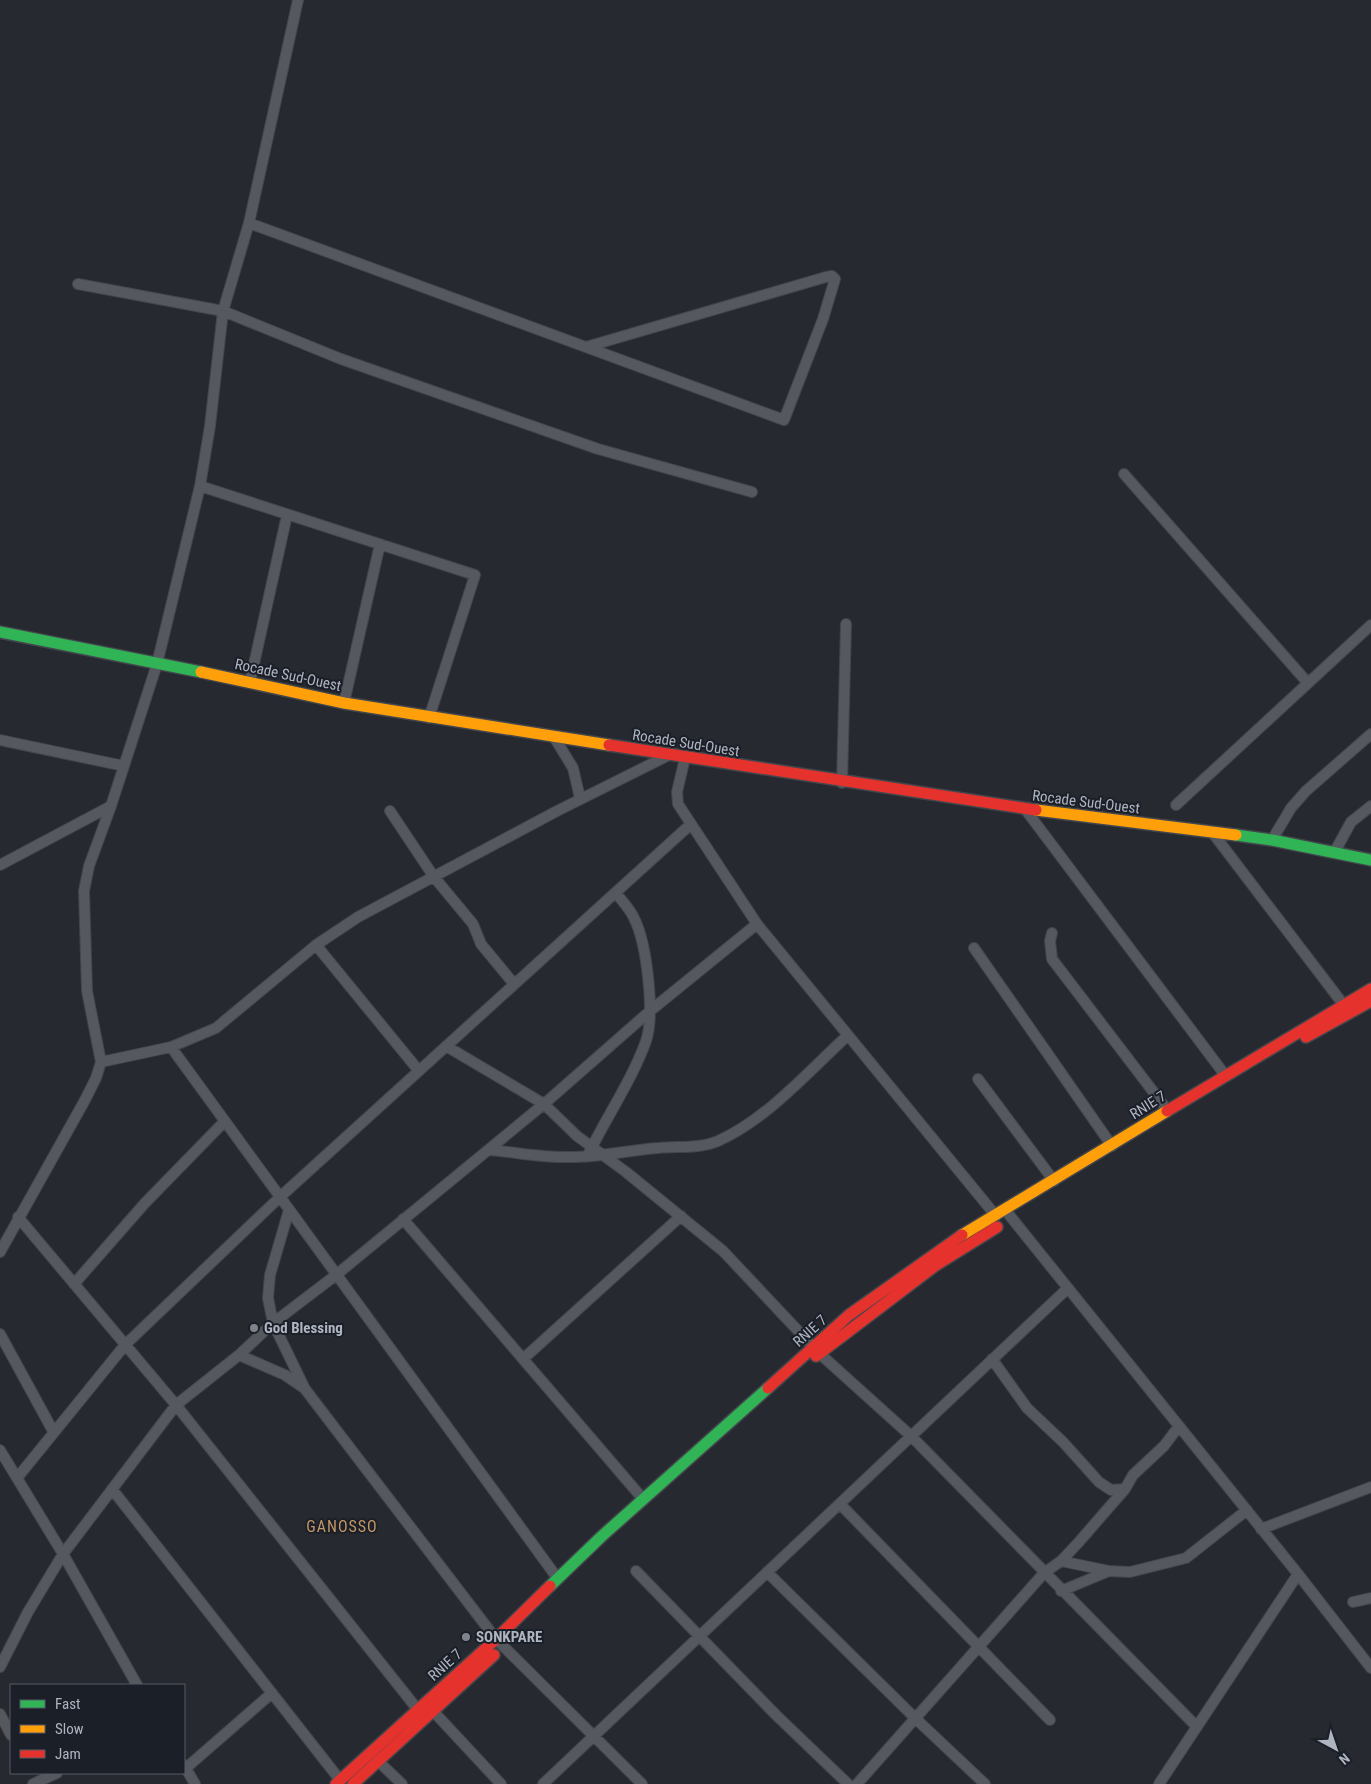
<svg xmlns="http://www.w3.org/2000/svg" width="1371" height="1784" font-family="'Roboto Condensed',sans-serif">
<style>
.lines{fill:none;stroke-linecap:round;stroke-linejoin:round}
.street-casing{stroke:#43454a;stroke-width:12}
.fast-casing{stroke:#43464c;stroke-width:14}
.slow-casing{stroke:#43464c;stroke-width:14}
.jam-casing{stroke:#43464c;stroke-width:14}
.street{stroke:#55585e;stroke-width:10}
.fast{stroke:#30b455;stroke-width:11}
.slow{stroke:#ff9f0a;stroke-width:11}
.jam{stroke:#e5322d;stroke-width:11}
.poi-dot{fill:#7f838e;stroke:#1a1f28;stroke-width:2}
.labels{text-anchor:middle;stroke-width:4;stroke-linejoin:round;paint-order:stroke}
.street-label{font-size:15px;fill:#afb4c1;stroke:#1a1f28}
.poi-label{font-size:15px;font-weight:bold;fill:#afb4c1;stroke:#1a1f28;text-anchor:start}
.neighbourhood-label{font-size:16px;letter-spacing:1px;fill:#c49767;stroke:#1a1f28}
</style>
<rect width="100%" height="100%" fill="#26292f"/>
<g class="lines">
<defs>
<path id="street" d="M 249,223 L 784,420 L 823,319 L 835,279 L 832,276 L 826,277 L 586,347
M 78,284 L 223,311 L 341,359 L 598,449 L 752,492
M 1124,474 L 1307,682
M 200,486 L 475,575 L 429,718
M 250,682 L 287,515
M 344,703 L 380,544
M 554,737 L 573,768 L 580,798
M 0,740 L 124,766
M 685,758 L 677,792 L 678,804 L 757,924 L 996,1216
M 842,783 L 846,624
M 1176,805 L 1371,625
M 1025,809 L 1225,1075
M 390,811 L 434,877 L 473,924 L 481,944 L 514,984
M 1212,832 L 1343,1004
M 1272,840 L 1291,808 L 1306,791 L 1371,734
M 1334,853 L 1351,822 L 1371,806
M 0,865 L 111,806
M 1052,933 L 1050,941 L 1052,959 L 1168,1111
M 316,945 L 419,1071
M 974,948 L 1112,1146
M 446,1046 L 544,1104 L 577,1136 L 626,1172 L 723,1251 L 819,1353 L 911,1436 L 1197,1727
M 171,1047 L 558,1579
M 101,1062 L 171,1047 L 216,1028 L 316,945 L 358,917 L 557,811 L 669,755
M 978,1079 L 1054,1181
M 488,1150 C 515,1152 544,1158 571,1157 C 601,1157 629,1150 658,1148 C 677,1146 700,1149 718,1141 C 766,1120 809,1071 847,1036
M 589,1153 C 607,1116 632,1080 646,1041 C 655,1014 647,944 634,918 C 630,909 622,901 616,893
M 289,1210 L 270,1275 L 268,1298 L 273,1323 L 305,1389 L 496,1639 L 642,1784
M 1006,1211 L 1298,1574 L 1371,1668
M 18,1217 L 176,1405 L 418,1710
M 403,1219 L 643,1499
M 0,1252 L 85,1100 L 96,1078 L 101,1062 L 87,991 L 84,891 L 89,866 L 111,806 L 157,664 L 200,486 L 210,426 L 223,311 L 249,223 L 298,0
M 74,1284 L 145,1203 L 225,1121
M 0,1334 L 53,1431
M 239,1355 L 285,1375 L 304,1388
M 523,1359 L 681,1216
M 992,1359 L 1027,1408 L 1063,1442 L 1099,1482 L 1111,1490 L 1125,1489
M 0,1450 L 63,1554 L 137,1685
M 17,1478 L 125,1345 L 280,1197 L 691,824
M 112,1489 L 340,1780
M 840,1504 L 1050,1720
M 1261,1529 L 1371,1487
M 1061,1561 L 1109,1571
M 636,1571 L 776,1715 L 848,1784
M 767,1572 L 915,1718 L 985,1784
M 1061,1591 L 1109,1571 L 1130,1572 L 1186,1558 L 1247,1510
M 1353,1602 L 1371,1598
M 0,1667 L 28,1612 L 63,1554 L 176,1405 L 239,1355 L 273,1323 L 336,1275 L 544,1104 L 650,1011 L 757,924
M 433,1711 L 501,1784
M 0,1714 L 11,1735
M 377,1760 L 402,1784
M 184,1765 L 195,1784
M 186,1768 L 272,1693
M 33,1784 L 57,1773
M 543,1784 L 1068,1288
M 857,1784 L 1044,1573 L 1061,1561 L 1078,1543 L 1125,1489 L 1133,1475 L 1164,1446 L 1179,1426
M 1159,1784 L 1298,1574"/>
<path id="fast" d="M 0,632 L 201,672
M 1236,835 L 1272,840 L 1371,860
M 550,1586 L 602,1536 L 768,1388"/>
<path id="slow" d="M 201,672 L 344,703 L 609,745
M 1036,810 L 1236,835
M 962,1235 L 1167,1111"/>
<path id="jam" d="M 609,745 L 1036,810
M 1306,1037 L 1371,1001
M 1167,1111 L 1371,989
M 816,1356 L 936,1265 L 997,1227
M 768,1388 L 849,1315 L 962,1235
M 336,1784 L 496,1639 L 550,1586
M 353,1784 L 494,1655"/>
</defs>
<use href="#street" class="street-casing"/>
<use href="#fast" class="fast-casing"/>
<use href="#slow" class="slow-casing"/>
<use href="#jam" class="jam-casing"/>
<use href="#street" class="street"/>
<use href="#fast" class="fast"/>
<use href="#slow" class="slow"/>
<use href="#jam" class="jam"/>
</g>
<g class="poi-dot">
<circle cx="254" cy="1328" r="5"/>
<circle cx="466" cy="1637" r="5"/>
</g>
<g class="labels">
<g class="street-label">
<text transform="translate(288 675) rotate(12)" y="5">Rocade Sud-Ouest</text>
<text transform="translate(686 743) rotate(9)" y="5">Rocade Sud-Ouest</text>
<text transform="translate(1086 802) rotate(7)" y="5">Rocade Sud-Ouest</text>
<text transform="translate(1148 1105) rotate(-32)" y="5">RNIE 7</text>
<text transform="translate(810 1331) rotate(-42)" y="5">RNIE 7</text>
<text transform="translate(445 1665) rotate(-42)" y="5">RNIE 7</text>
</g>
<g class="poi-label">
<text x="264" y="1333">God Blessing</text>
<text x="476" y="1642">SONKPARE</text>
</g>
<g class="neighbourhood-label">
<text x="342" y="1532">GANOSSO</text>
</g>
</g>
<rect x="10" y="1684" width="175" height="90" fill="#1a1f28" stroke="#565b65"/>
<rect x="20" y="1700" width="25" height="8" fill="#30b455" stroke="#565b65"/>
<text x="55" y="1709" font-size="15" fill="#afb4c1">Fast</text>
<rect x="20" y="1725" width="25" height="8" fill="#ff9f0a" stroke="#565b65"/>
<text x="55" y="1734" font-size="15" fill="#afb4c1">Slow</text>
<rect x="20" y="1750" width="25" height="8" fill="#e5322d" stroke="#565b65"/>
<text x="55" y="1759" font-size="15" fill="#afb4c1">Jam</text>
<g transform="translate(1336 1749) rotate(140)" stroke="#1a1f28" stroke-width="4" paint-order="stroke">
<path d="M0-4L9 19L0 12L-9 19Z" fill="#afb4c1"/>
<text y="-8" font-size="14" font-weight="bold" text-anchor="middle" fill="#afb4c1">N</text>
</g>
</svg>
